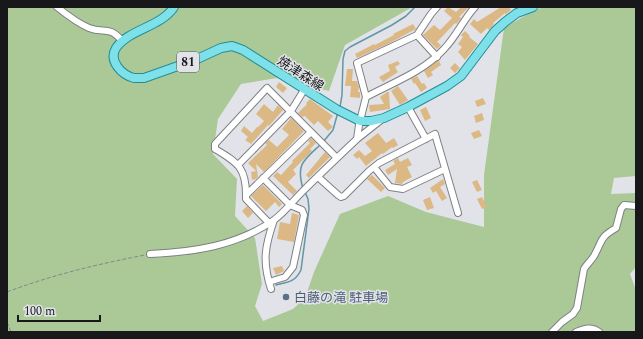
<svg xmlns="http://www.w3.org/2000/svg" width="643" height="339" font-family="Spectral,'Noto Sans JP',serif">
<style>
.green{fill:#abc997}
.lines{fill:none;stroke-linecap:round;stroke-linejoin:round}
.stream{stroke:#6297a5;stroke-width:1.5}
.building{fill:#dcb885}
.minor-casing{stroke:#7e8084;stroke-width:8}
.major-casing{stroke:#228d96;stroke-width:10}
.path{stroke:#85868a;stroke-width:1;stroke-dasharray:4 2;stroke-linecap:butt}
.minor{stroke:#fff;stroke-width:6}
.major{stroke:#7ee0e8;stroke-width:8}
.service-dot{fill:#5c6f8a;stroke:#e1e3e9;stroke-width:1.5}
.labels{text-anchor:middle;stroke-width:3;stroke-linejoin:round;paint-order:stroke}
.shield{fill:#e1e3e9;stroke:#545558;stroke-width:1}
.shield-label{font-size:12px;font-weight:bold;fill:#18181a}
.street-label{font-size:13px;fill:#18181a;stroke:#e1e3e9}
.service-label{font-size:13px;fill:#4e5e75;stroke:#e1e3e9;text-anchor:start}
</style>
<rect width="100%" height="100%" fill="#e1e3e9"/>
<path class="green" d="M 7,7 L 411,7 L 409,9 L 345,45 L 329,91 L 277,78 L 241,84 L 218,119 L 213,154 L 237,179 L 235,216 L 255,238 L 262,284 L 255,306 L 263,321 L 293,309 L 305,298 L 314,272 L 340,214 L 388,196 L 426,212 L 484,227 L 484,175 L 504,28 L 536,9 L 548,7 L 636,7 L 636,176 L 614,178 L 611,194 L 636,193 L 636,267 L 630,274 L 636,290 L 636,332 L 7,332 Z"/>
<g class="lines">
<path class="stream" d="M 340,107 L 342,95 L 343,59 L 345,51 L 350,47 L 392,25 L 406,16 L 415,7
M 323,142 L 333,130 L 338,112
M 303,189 C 296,164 303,161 320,145
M 276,285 C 289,282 295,282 301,270 L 309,209 L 308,199 L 305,192"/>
</g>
<path class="building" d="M 448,7 L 456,12 L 461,7 L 469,7 L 459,17 L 461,18 L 459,21 L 456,24 L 455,23 L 437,42 L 441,45 L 437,49 L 423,35 L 434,25 L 440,30 L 452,18 L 444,11 Z
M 501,7 L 509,7 L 511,10 L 505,15 L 505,13 L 493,23 L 494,24 L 489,30 L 487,28 L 481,34 L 470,24 L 474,19 L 477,22 Z
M 413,24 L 416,29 L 410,32 L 390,43 L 357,58 L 355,54 L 374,44 L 375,45 L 394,35 L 393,34 Z
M 465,31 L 470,36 L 469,37 L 478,44 L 465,60 L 458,52 L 462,47 L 458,44 L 463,37 L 461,35 Z
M 398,61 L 400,64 L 395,67 L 398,72 L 383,82 L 379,77 L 390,71 L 388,65 Z
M 437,61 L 439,61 L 441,65 L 431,72 L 433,75 L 428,78 L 424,71 Z
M 455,63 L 460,68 L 455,73 L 450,68 Z
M 347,69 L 353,69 L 352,81 L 357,81 L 359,87 L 358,92 L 360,92 L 360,98 L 350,97 L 351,86 L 345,86 Z
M 417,76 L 422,84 L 424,83 L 427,88 L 421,92 L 415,83 L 414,84 L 411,79 Z
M 279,82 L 287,88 L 283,93 L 276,87 Z
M 398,86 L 408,100 L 400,105 L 391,91 Z
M 387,92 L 389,92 L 390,109 L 370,112 L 369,105 L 384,104 L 380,97 Z
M 483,98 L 486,104 L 477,107 L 475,101 Z
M 310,99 L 333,116 L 328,122 L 333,127 L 328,131 L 318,121 L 314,125 L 305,116 L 302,117 L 298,113 L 307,104 L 306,103 Z
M 264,104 L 273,112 L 278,105 L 283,110 L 269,126 L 268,125 L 251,144 L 245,140 L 248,137 L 241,131 L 244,126 L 252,133 L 257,127 L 258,127 L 264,121 L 256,114 Z
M 426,107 L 431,118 L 425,121 L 420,110 Z
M 482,113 L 484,120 L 476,123 L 474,116 Z
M 291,118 L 304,131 L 264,172 L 256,164 L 258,177 L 256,179 L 252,180 L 251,172 L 256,171 L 248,163 L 267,145 L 265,143 L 269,140 L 277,147 L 289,135 L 282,129 Z
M 479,130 L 482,136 L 474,139 L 471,133 Z
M 378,133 L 386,143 L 394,138 L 398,145 L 393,148 L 392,147 L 383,154 L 382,153 L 366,166 L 359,157 L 357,159 L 353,155 L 359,150 L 365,156 L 372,151 L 365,143 Z
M 311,138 L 316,143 L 310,149 L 312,151 L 293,170 L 296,174 L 288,182 L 297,191 L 293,195 L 273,176 L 277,172 L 281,175 L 293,162 L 292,161 L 310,143 L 308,141 Z
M 325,152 L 330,157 L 309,178 L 306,175 Z
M 398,158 L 400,162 L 408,158 L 412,165 L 407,167 L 412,177 L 403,182 L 402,184 L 395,183 L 397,169 L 388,175 L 385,170 L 395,164 L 393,161 Z
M 372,175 L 385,188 L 381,192 L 367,179 Z
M 443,179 L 445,184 L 440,187 L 447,198 L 442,201 L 436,191 L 433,193 L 430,188 Z
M 477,180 L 482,190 L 477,192 L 472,182 Z
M 263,185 L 282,204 L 279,207 L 275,202 L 266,211 L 251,196 Z
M 430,197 L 434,208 L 427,210 L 423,200 Z
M 482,197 L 487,207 L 482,209 L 477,199 Z
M 247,206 L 253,213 L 248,218 L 242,211 Z
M 292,213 L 299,215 L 294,242 L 277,239 L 280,222 L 290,224 Z
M 282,266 L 284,271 L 276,275 L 273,268 Z"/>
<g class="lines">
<defs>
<path id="minor" d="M 57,7 C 67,15 77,23 89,28 C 104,34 109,25 122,41
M 417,35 L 437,57
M 366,97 C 392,83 423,72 444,49 C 456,37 463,20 475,7
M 408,107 L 426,139
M 357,139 L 381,120
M 238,165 L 291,111 L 304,90
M 374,167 L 390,187 L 403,189 L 445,169
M 318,177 L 338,195 L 341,197 L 344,196 L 369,171 L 379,163 L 435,134 L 458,213
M 263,178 L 290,205 L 302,210 L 304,215 L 293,267 L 285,277 L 269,282
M 246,195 L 311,132
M 269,223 L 246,199 C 247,169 239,163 215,149 L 215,144 L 267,88 L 337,158
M 150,254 C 194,252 237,246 274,220 C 285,212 293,201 302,192 C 320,174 339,156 357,139 L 359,125 L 366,97 L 357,63 L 417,35 L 431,14 L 437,7
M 271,289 C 262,261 265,246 274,220
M 552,332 L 562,322 L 573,314 L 577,308 L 584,269 C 587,264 591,261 594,256 C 603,240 599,238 616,228 L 621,209 L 624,205 L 636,206
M 576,332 C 584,329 591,326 599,332"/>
<path id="major" d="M 174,7 C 161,27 129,29 116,48 C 108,61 122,75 134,78 C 137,78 141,78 144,78 L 195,60 L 221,48 L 232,46 L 243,50 L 336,109 L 360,121 L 371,121 L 384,118 L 408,107 L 447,86 L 461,76 L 495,31 L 505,22 L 517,13 L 533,7"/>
</defs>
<use href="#minor" class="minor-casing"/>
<use href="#major" class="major-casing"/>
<path class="path" d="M 7,292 C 52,275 98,264 145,255
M 7,322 L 11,332"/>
<use href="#minor" class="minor"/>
<use href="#major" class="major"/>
</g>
<circle class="service-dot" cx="286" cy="297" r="4"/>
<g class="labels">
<rect class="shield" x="177" y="52" width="22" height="20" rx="3"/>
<g class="shield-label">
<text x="188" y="66">81</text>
</g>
<g class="street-label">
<text transform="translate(301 73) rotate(33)" y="5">焼津森線</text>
</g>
<g class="service-label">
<text x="294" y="302">白藤の滝 駐車場</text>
</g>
</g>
<rect width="643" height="339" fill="none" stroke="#18181a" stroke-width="16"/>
<path d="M18 315v6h82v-6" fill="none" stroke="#18181a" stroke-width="2"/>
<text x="24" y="315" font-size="12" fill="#18181a" stroke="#e1e3e9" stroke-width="3" paint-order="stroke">100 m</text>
</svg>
